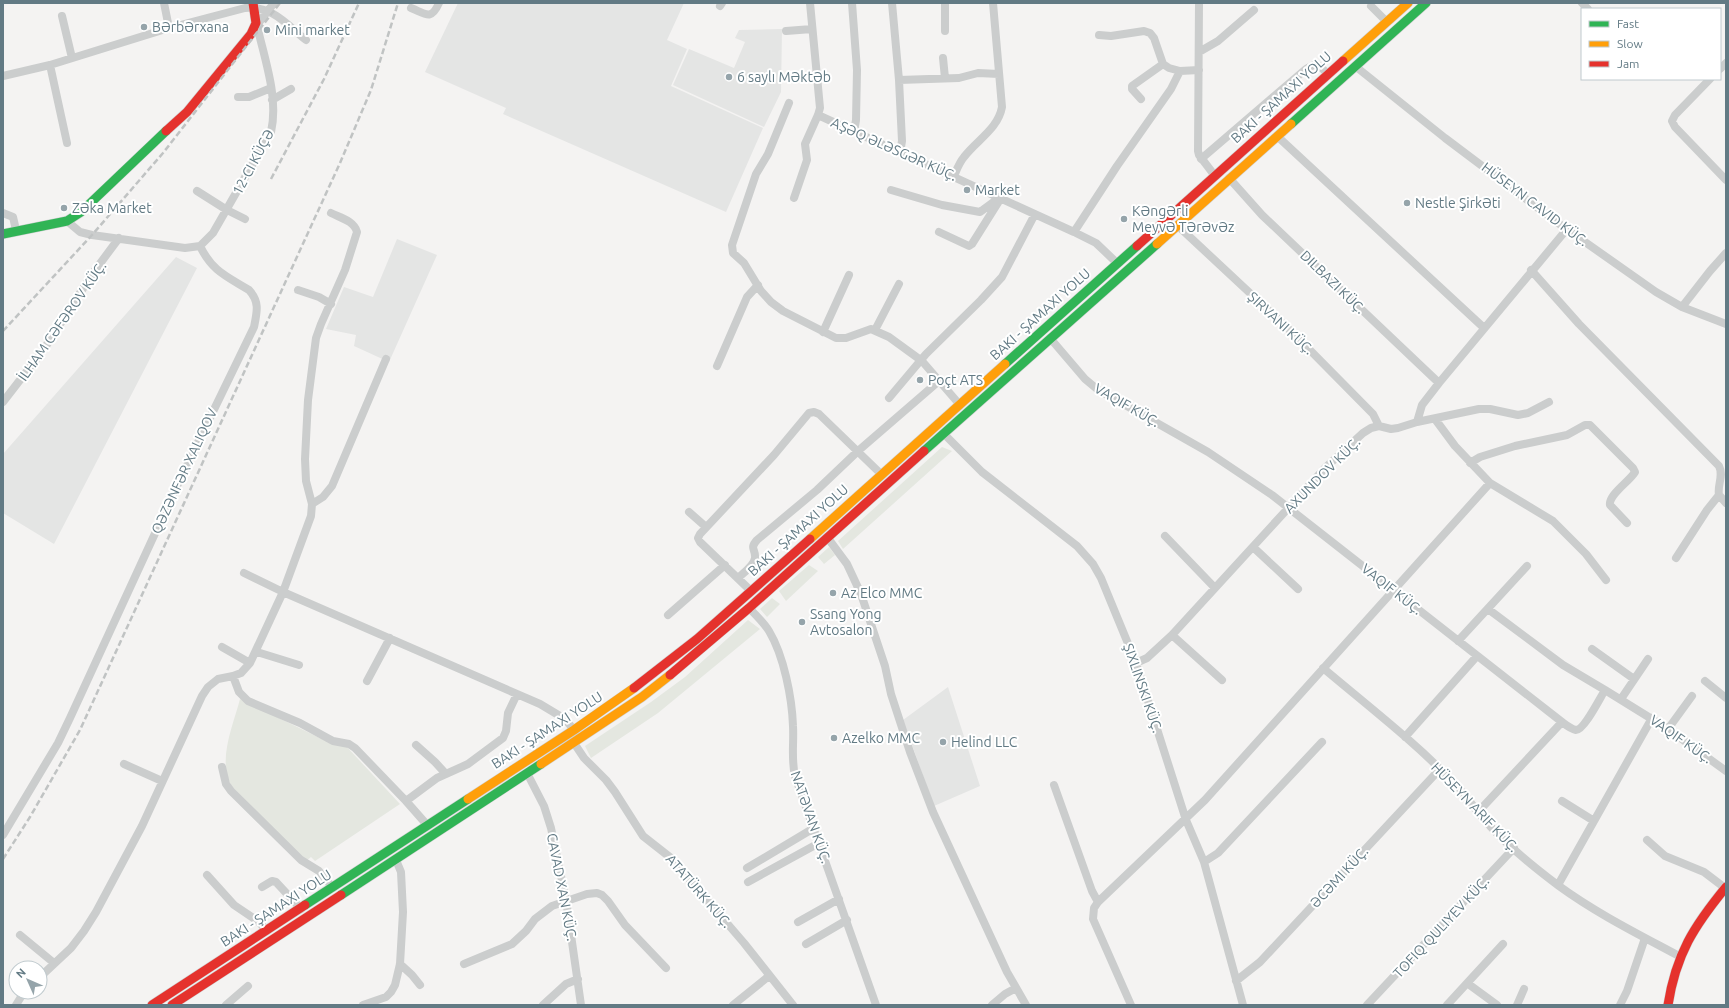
<svg xmlns="http://www.w3.org/2000/svg" width="1729" height="1008" font-family="Ubuntu,sans-serif">
<style>
.built{fill:#e4e5e4}
.green{fill:#e4e7e0}
.lines{fill:none;stroke-linecap:round;stroke-linejoin:round}
.fast-casing{stroke:#ced0d1;stroke-width:10}
.slow-casing{stroke:#ced0d1;stroke-width:10}
.jam-casing{stroke:#ced0d1;stroke-width:10}
.street{stroke:#cbcdcd;stroke-width:8}
.fast{stroke:#30b455;stroke-width:9}
.slow{stroke:#ff9f0a;stroke-width:9}
.jam{stroke:#e5322d;stroke-width:9}
.rail{stroke:#c0c3c3;stroke-width:2.5;stroke-dasharray:6 3;stroke-linecap:butt}
.poi-dot{fill:#95a4aa;stroke:#fff;stroke-width:1.5}
.labels{text-anchor:middle;stroke-width:4;stroke-linejoin:round;paint-order:stroke}
.poi-label{font-size:14px;fill:#627a84;stroke:#fff;text-anchor:start}
.street-label{font-size:14px;fill:#627a84;stroke:#fff}
</style>
<rect width="100%" height="100%" fill="#f4f3f2"/>
<path class="built" d="M 458,3 L 684,3 L 667,40 L 687,49 L 671,86 L 763,128 L 726,212 L 503,114 L 506,108 L 425,72 Z
M 782,29 L 781,92 L 764,127 L 673,85 L 689,49 L 734,68 L 745,42 L 735,38 L 739,30 Z
M 397,239 L 437,255 L 389,362 L 354,346 L 356,335 L 326,329 L 344,287 L 373,297 Z
M 176,257 L 197,268 L 54,544 L 3,513 L 3,454 Z
M 948,687 L 980,786 L 934,806 L 903,720 Z"/>
<path class="green" d="M 942,447 L 952,451 L 843,549 L 838,541 Z
M 829,547 L 835,555 L 824,564 L 818,557 Z
M 809,565 L 818,571 L 786,601 L 779,591 Z
M 772,598 L 780,604 L 767,617 L 760,609 Z
M 748,620 L 760,629 L 658,713 L 591,758 L 585,746 L 651,702 L 685,677 Z
M 240,699 L 330,743 L 346,746 L 400,804 L 315,861 L 311,857 L 306,861 L 233,788 C 216,763 233,726 240,699 Z"/>
<g class="lines">
<defs>
<path id="fast" d="M 1291,124 L 1426,3
M 3,234 L 67,221 L 81,212 L 166,131
M 1005,364 L 1137,246
M 924,451 L 1157,244
M 341,895 L 541,764
M 305,905 L 468,799"/>
<path id="slow" d="M 1343,61 L 1408,3
M 1157,244 L 1291,124
M 810,539 L 1005,364
M 541,764 L 642,697 L 670,675
M 468,799 L 574,730 L 634,688"/>
<path id="jam" d="M 166,131 L 187,112 L 251,34 L 256,23 L 253,3
M 1137,246 L 1343,61
M 670,675 L 749,608 L 924,451
M 634,688 L 697,639 L 810,539
M 152,1005 L 305,905
M 172,1005 L 341,895
M 1668,1005 C 1676,954 1694,926 1726,887"/>
</defs>
<use href="#fast" class="fast-casing"/>
<use href="#slow" class="slow-casing"/>
<use href="#jam" class="jam-casing"/>
<path class="street" d="M 164,3 L 169,28
M 852,3 L 857,70 L 856,120 L 854,132
M 892,3 L 899,80 L 902,141 L 900,153
M 945,3 L 945,31
M 1199,3 L 1198,151 L 1199,155 L 1215,176
M 1582,3 L 1588,9
M 720,6 L 722,3
M 1371,6 L 1387,22
M 411,8 C 426,14 431,21 439,3
M 62,16 L 72,58
M 786,31 L 812,29
M 1099,35 L 1111,36 L 1144,31 L 1150,33 L 1154,38 L 1163,64 L 1169,68 L 1180,71
M 1199,52 L 1218,41 L 1254,10
M 943,58 L 945,78
M 50,65 L 67,143
M 1355,66 L 1445,138 L 1558,223 L 1656,292 L 1682,307 L 1726,324
M 1720,69 L 1726,63
M 3,76 L 50,65 L 169,28 L 245,8 C 273,6 286,24 306,40
M 1710,79 L 1675,115 L 1672,121 L 1675,127 L 1726,180
M 899,80 L 959,78 L 978,73 L 999,74
M 238,97 L 249,97 L 271,88
M 1141,99 L 1132,89 L 1132,86 L 1163,64
M 272,100 L 291,89
M 789,103 L 768,154 L 756,174 L 732,245 L 733,253 L 744,263 L 761,291 L 771,302 L 783,311 L 836,338 L 846,338 L 871,329 L 889,337 L 922,361 L 960,405
M 818,115 L 1074,232 L 1096,243 L 1117,263
M 1277,136 L 1483,327
M 1201,159 L 1306,69 C 1318,61 1319,66 1328,74
M 954,176 C 957,169 959,163 964,157 C 977,140 998,129 1002,107 L 993,3
M 1229,178 L 1262,215 L 1439,383
M 891,190 L 942,205 L 980,212 L 999,198
M 197,191 L 227,210 L 245,219
M 794,198 L 807,160 L 805,144 L 818,115 L 820,108 L 810,3
M 3,213 L 13,217 L 16,230
M 67,221 L 80,232 L 92,235 L 185,248 L 200,246
M 1177,225 L 1296,336 L 1373,414 L 1379,426
M 939,232 L 969,246 L 972,244 L 999,201
M 1074,232 L 1117,166 L 1171,89 L 1180,71 L 1199,70
M 200,246 L 213,233 L 271,132 C 279,97 264,58 257,25 L 274,3
M 1531,270 L 1579,324 L 1719,466 C 1724,476 1717,485 1719,495 L 1707,510 L 1676,558
M 298,290 L 319,297 L 331,304
M 1682,307 L 1710,271 L 1726,253
M 875,330 L 899,284
M 823,332 L 849,275
M 1050,338 L 1085,379 L 1097,389 L 1208,452 L 1272,495 L 1562,722 C 1566,725 1571,729 1576,730 C 1584,730 1600,698 1605,690 L 1668,729 L 1726,771
M 717,366 L 747,297 L 758,285
M 889,398 L 926,354 L 981,300 L 1002,277 L 1035,214
M 3,402 L 44,349 L 93,273 L 119,238
M 1435,419 L 1455,446 L 1490,483 L 1553,521 L 1586,554 L 1606,580
M 1417,422 L 1479,409 L 1490,409 L 1518,415 L 1528,413 L 1549,402
M 943,433 L 982,472 L 1077,546 L 1093,564 L 1101,578 L 1136,663 L 1186,820 L 1204,862 L 1243,1005
M 1470,463 L 1480,457 L 1515,446 L 1567,435 L 1585,425 L 1590,425 L 1633,468 L 1635,472 C 1630,481 1608,495 1610,505 L 1627,523
M 1719,495 L 1726,503
M 312,504 L 323,497 L 332,486 L 386,359
M 689,512 L 706,527
M 1165,536 L 1215,588
M 827,537 L 847,564 L 861,594 L 885,666 L 891,694 L 910,752 L 933,812 L 1007,972 L 1026,1005
M 1253,547 L 1298,589
M 244,573 L 283,592 L 540,704 L 565,719 L 574,730
M 738,578 C 743,573 754,566 755,558 C 756,549 749,549 757,540 L 817,490 L 858,451 L 939,381
M 751,591 L 700,542 L 698,538 L 700,534 L 774,455 L 809,413 L 814,412 L 819,414 L 881,474
M 749,608 C 756,615 764,623 769,631 C 784,656 792,698 793,726 C 794,743 791,759 795,776 L 876,1005
M 1488,609 L 1563,665 L 1605,690
M 668,615 L 725,565
M 1172,635 L 1222,680
M 1458,641 L 1527,566
M 222,647 L 250,663
M 1592,649 L 1634,679
M 257,652 L 299,665
M 1136,663 L 1147,658 L 1172,635 L 1325,468 L 1363,433 L 1371,428 L 1379,426 L 1391,429 L 1398,428 L 1417,422 L 1422,405 L 1439,383 L 1567,229
M 1323,668 C 1368,706 1415,742 1455,784 C 1468,797 1477,813 1490,826 C 1510,848 1535,868 1559,886 C 1596,913 1638,934 1679,956
M 233,676 L 239,692 L 248,701 L 300,723 L 333,741 L 349,744 L 355,748 L 406,801 L 428,826
M 367,681 L 390,638
M 1705,681 L 1726,698
M 1621,699 L 1648,659
M 1668,729 L 1692,696
M 1405,737 L 1477,656
M 574,743 L 584,758 L 606,780 L 615,792 L 643,836 L 671,858 L 744,943 L 793,1005
M 416,745 L 435,762 L 446,774
M 124,764 L 162,781
M 222,767 L 226,784 L 231,791 L 301,860 L 319,871 L 333,888
M 527,773 L 544,806 L 551,828 L 566,900 L 581,1005
M 1054,785 L 1092,891 L 1098,902 L 1094,908 L 1093,919 L 1131,1005
M 406,801 L 437,778 L 468,764 L 503,738 L 506,731 L 508,713 L 517,694
M 1562,801 L 1594,821
M 1478,812 L 1562,722
M 3,835 L 58,743 L 70,718 L 175,490 L 254,327 C 257,312 260,302 249,290 C 226,276 212,271 200,246
M 1647,840 L 1665,856 L 1704,872 L 1725,888
M 1204,862 L 1218,853 L 1322,742
M 747,868 L 814,828
M 207,875 L 234,905 L 259,922 L 267,931
M 748,882 L 819,843
M 1558,885 L 1652,718
M 262,887 L 272,881 L 276,882 L 301,909
M 1098,902 L 1205,800 L 1490,483
M 798,922 L 839,899
M 20,935 L 54,963
M 806,944 L 847,920
M 400,964 L 412,975 L 420,985
M 464,964 L 512,944 L 526,931 L 535,919 L 552,906 L 587,894 L 597,893 L 602,895 L 608,901 L 625,925 L 666,968
M 40,977 L 71,948 L 84,931 L 96,912 L 142,826 L 202,696 L 208,687 L 218,679 L 233,676 L 241,673 L 250,663 L 283,592 L 311,516 L 312,504 L 306,481 L 305,459 L 308,400 L 316,338 L 321,324 L 345,270 L 357,232 C 354,221 341,218 331,213
M 1236,981 L 1260,962 L 1440,769
M 1467,983 L 1497,1005
M 16,1005 L 24,992
M 226,1005 L 248,986
M 363,1005 L 386,997 L 391,992 L 395,985 L 400,964 L 403,912 L 401,872 L 396,860
M 543,1005 L 566,984 L 578,979
M 733,1005 L 769,976
M 992,1005 L 1005,994 L 1016,988
M 1367,1005 L 1514,848
M 1447,1005 L 1503,944
M 1517,1005 L 1524,989
M 1620,1005 L 1627,991 L 1645,938"/>
<use href="#fast" class="fast"/>
<use href="#slow" class="slow"/>
<use href="#jam" class="jam"/>
<path class="rail" d="M 271,179 L 324,79 L 359,3
M 3,331 L 92,235 L 163,153 L 280,3
M 3,859 L 30,817 L 80,730 L 340,163 L 371,90 L 398,3"/>
</g>
<g class="poi-dot">
<circle cx="144" cy="27" r="4"/>
<circle cx="267" cy="30" r="4"/>
<circle cx="729" cy="77" r="4"/>
<circle cx="967" cy="190" r="4"/>
<circle cx="1407" cy="203" r="4"/>
<circle cx="64" cy="208" r="4"/>
<circle cx="1124" cy="219" r="4"/>
<circle cx="920" cy="380" r="4"/>
<circle cx="833" cy="593" r="4"/>
<circle cx="802" cy="622" r="4"/>
<circle cx="834" cy="738" r="4"/>
<circle cx="943" cy="742" r="4"/>
</g>
<g class="labels">
<g class="poi-label">
<text x="152" y="32">Bərbərxana</text>
<text x="275" y="35">Mini market</text>
<text x="737" y="82">6 saylı Məktəb</text>
<text x="975" y="195">Market</text>
<text x="1415" y="208">Nestle Şirkəti</text>
<text x="72" y="213">Zəka Market</text>
<text x="1132" y="216">Kəngərli<tspan x="1132" dy="16">Meyvə Tərəvəz</tspan></text>
<text x="928" y="385">Poçt ATS</text>
<text x="841" y="598">Az Elco MMC</text>
<text x="810" y="619">Ssang Yong<tspan x="810" dy="16">Avtosalon</tspan></text>
<text x="842" y="743">Azelko MMC</text>
<text x="951" y="747">Helind LLC</text>
</g>
<g class="street-label">
<text transform="translate(1281 97) rotate(-42)" y="5">BAKI - ŞAMAXI YOLU</text>
<text transform="translate(894 149) rotate(24)" y="5">AŞƏQ ƏLƏSGƏR KÜÇ.</text>
<text transform="translate(253 162) rotate(-62)" y="5">12-CI KÜÇƏ</text>
<text transform="translate(1535 204) rotate(37)" y="5">HÜSEYN CAVID KÜÇ.</text>
<text transform="translate(1333 282) rotate(44)" y="5">DILBAZI KÜÇ.</text>
<text transform="translate(1040 314) rotate(-42)" y="5">BAKI - ŞAMAXI YOLU</text>
<text transform="translate(62 321) rotate(-55)" y="5">İLHAM CƏFƏROV KÜÇ.</text>
<text transform="translate(1281 323) rotate(43)" y="5">ŞIRVANI KÜÇ.</text>
<text transform="translate(1127 405) rotate(30)" y="5">VAQIF KÜÇ.</text>
<text transform="translate(184 471) rotate(-65)" y="5">QƏZƏNFƏR XALIQOV</text>
<text transform="translate(1322 475) rotate(-45)" y="5">AXUNDOV KÜÇ.</text>
<text transform="translate(798 530) rotate(-42)" y="5">BAKI - ŞAMAXI YOLU</text>
<text transform="translate(1392 589) rotate(38)" y="5">VAQIF KÜÇ.</text>
<text transform="translate(1143 688) rotate(71)" y="5">ŞIXLINSKI KÜÇ.</text>
<text transform="translate(547 730) rotate(-33)" y="5">BAKI - ŞAMAXI YOLU</text>
<text transform="translate(1681 739) rotate(35)" y="5">VAQIF KÜÇ.</text>
<text transform="translate(1475 807) rotate(46)" y="5">HÜSEYN ARIF KÜÇ.</text>
<text transform="translate(811 817) rotate(71)" y="5">NATƏVAN KÜÇ.</text>
<text transform="translate(1339 877) rotate(-47)" y="5">ƏCƏMI KÜÇ.</text>
<text transform="translate(562 887) rotate(79)" y="5">CAVAD XAN KÜÇ.</text>
<text transform="translate(699 891) rotate(49)" y="5">ATATÜRK KÜÇ.</text>
<text transform="translate(276 908) rotate(-33)" y="5">BAKI - ŞAMAXI YOLU</text>
<text transform="translate(1441 927) rotate(-47)" y="5">TOFIQ QULIYEV KÜÇ.</text>
</g>
</g>
<rect width="1729" height="1008" fill="none" stroke="#627a84" stroke-width="8"/>
<rect x="1581" y="8" width="140" height="72" fill="#ffffff" stroke="#c0cace"/>
<rect x="1589" y="21" width="20" height="6" fill="#30b455" stroke="#c0cace"/>
<text x="1617" y="28" font-size="12" fill="#627a84">Fast</text>
<rect x="1589" y="41" width="20" height="6" fill="#ff9f0a" stroke="#c0cace"/>
<text x="1617" y="48" font-size="12" fill="#627a84">Slow</text>
<rect x="1589" y="61" width="20" height="6" fill="#e5322d" stroke="#c0cace"/>
<text x="1617" y="68" font-size="12" fill="#627a84">Jam</text>
<g transform="translate(28 980) rotate(315)"><circle r="19" fill="#ffffff" stroke="#c0cace"/>
<path d="M0-3L7 15L0 10L-7 15Z" fill="#95a4aa"/>
<text y="-6" font-size="11" font-weight="bold" text-anchor="middle" fill="#627a84">N</text>
</g>
</svg>
